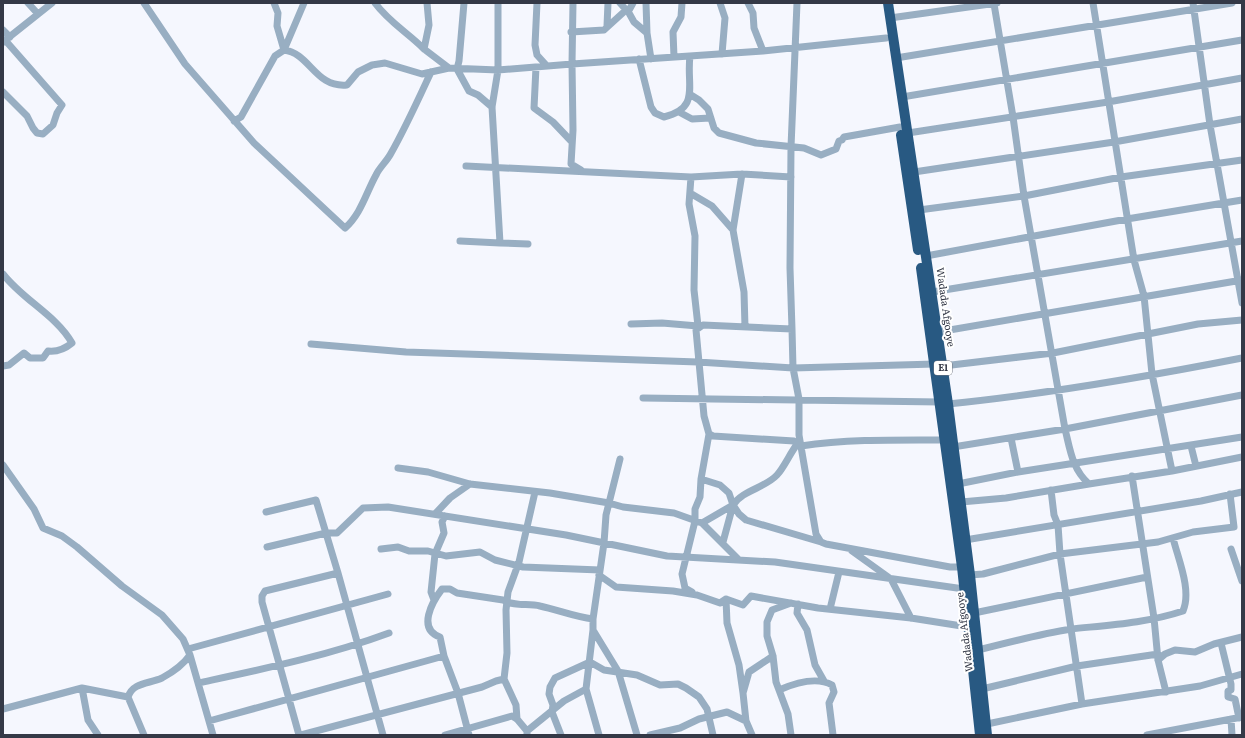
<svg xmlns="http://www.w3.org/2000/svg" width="1245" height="738" font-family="Literata,serif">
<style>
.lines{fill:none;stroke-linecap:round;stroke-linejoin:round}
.minor{stroke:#98aec2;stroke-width:7}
.highway{stroke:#285982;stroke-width:10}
.labels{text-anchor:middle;stroke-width:4;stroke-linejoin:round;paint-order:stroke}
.shield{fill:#fff;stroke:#71747e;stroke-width:1}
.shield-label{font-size:9px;font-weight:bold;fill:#343947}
.street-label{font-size:10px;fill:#343947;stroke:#fff}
</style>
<rect width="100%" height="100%" fill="#f5f7fe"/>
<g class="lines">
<path class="minor" d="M 28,3 L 38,14
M 144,3 L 185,64 L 254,143 L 345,228 C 361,214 366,193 376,175 C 379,168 386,162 390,155 C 405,129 418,100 431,72
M 274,3 L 278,13 L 277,26 L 284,50 L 304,3
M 375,3 C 389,22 408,33 424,49
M 427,3 L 429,25 L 424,49 L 449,68 L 498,70 L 572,64 L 573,130 L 571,164 L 581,170
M 464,3 L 459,61 L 457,69 L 469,91 L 478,95 L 492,107
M 537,3 L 535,45 L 537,55 L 547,66
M 573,3 L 572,64 L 763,51 L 886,38
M 620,3 L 629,13 L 634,22 L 647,33 L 651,59
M 646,3 L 647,33
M 720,3 L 725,18 L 722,54
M 748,3 L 753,13 L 754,28 L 763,51
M 797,3 L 791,147 L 790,268 L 792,329 L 793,368 L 799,399 L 799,435 L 816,534 L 821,542 L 826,544 L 950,567 L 962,567
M 1093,3 L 1134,260 L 1144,296 L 1152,374 L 1172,471
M 1193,3 L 1210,125 L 1242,303
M 994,4 L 1013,117 L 1024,196 L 1065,429 C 1070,449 1072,469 1089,484 L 1172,471 L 1242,457
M 628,12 L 633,3
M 890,18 L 997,3
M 607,26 L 608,3
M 3,30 L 10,37
M 571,32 L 604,30 L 626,10
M 3,42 L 52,3
M 674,57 L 673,32 L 681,17 L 682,3
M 896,58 L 1232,3
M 639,59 L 651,107 L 655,113 L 664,117 C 701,108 686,85 690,56
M 536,67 L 534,108 L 553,122 L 572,142
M 3,92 L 27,116 L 33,128 L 37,133 L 43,134 L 53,125 L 57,113 L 62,105 L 5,40
M 691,95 L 699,100 L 708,109 L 714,128 L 719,133 L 756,143 L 804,148 L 821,155 L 836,149 L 839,141 L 842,140 L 844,137 L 900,127
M 902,97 L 1242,40
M 679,112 L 692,119 L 710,118
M 234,121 L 241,117 L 275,56 L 284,50 C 310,53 315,88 347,85 L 358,72 L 372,65 L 385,63 L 422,74 L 449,68
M 908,133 L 1108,102 L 1242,78
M 466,166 L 691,177 L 742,174 L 791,177
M 914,172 L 1114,142 L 1242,119
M 742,174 L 733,230 L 744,292 L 745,327
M 690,193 L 712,206 L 733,230
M 919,210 L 1024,196 L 1121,177 L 1242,160
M 460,241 L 500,243 L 492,107 L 498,70 L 498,3
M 500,243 L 528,244
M 926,256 L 1127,219 L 1242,200
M 3,274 C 23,300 56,315 72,343 C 66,348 57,352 48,351 L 43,358 L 30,358 L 24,353 L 9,365 L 3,366
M 932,292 L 1242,241
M 631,324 L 662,323 L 698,326 L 694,290 L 695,236 L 689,204 L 691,177
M 792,329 L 703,325 L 696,330 L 704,416 L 709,434 L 713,436 L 794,441 L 801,446 C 848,439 897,440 945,440
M 938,332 L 1242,280
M 311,344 L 406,352 L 698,362 L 793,368 L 935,364
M 943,366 L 1053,353 L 1198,324 L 1242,320
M 643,398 L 940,402
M 948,404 C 1047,394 1145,377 1242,358
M 709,434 L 701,479 L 720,485 L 729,493 L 733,505 L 739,514 L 746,520 L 821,542
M 1011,438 L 1018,472
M 1191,446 L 1196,466
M 953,447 L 1065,429 L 1242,395
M 620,459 L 606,515 L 604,543 L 593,619 L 593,630 L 618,671 L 637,735
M 3,465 L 34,509 L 43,528 L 62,536 L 77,547 L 122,586 L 162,615 L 183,639 L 190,655 C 183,665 173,672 162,678 C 149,684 133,682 128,697 L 144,735
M 398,468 L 428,472 L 470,484 L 550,493 L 609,503 L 623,507 L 674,513 L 702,523 L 738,559
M 1132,476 L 1154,618 L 1158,660 L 1166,692
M 958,484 L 1018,472 L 1242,437
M 1051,490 L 1054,515 L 1058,525 L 1060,554 L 1082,704
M 961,502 L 1006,498 L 1089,484
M 266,512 L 316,500 L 338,573 L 383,735
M 435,514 L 450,498 L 470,484
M 702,523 L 733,505
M 965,540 L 1201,501 L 1242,492
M 723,542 L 733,505 C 743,490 765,488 777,475 C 785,466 790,453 798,443
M 267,547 L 326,533 L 337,533 L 363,508 L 388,507 L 566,535 L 667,556 L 775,562 L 964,589
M 381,549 L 398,547 L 409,551 L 428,551 L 446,556 L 480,552 L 495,560 L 523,567 L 600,570
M 1231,549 L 1242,581
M 852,551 L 891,579 L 911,618
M 599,575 L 616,587 L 673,591 L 697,595 L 720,603 L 726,599 L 743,605 L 751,596 L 818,608 L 911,618 L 968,627
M 970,575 L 983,574 L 1060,554 L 1158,542 L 1193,532 L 1234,527 L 1230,494
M 692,592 L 685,588 L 682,574 L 695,521 L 695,509 L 700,497 L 701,479
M 726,599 L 727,623 L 739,665 L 743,693
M 434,600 L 431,592 L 435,554 L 444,533 L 442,522 L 445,516
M 791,603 L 772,610 L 767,622 L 767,636 L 773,656 L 776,682 L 788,714 L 791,735
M 798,604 L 797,613 L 807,630 L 815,665 L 824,681
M 830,609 L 839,572
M 974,613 L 1147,577
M 1221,643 L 1231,684 L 1231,690 L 1228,691 L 1228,697 L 1235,699 L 1239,718
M 188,649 L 388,594
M 978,650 C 1009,642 1040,634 1071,629 C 1109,625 1147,623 1183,611 C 1192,590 1178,559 1173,538
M 190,655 L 213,735
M 1158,660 L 1165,654 L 1175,650 L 1195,652 L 1214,644 L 1242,637
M 198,683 C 263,669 327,656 389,633
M 82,688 L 88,720 L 98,735
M 586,689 L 599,735
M 982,689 L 1077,666 L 1158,654
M 779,690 C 795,683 816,676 832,685 L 834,692 L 829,703 L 833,735
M 3,709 L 82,688 L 128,697
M 517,719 L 516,705 L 504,679 L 507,653 L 506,610 L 508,592 L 519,562 L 535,492
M 1231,719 L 1232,735
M 209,721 L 444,656
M 746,721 L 743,693 L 749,672 L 773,656
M 987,724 L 1082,704 L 1200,686 L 1242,674
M 299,735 L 262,602 L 262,596 L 265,591 L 338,573
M 301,735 L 482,687 L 496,681 L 504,679
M 445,735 L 512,716 L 517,719 L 527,731
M 469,735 L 458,693 L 444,656 L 440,637 C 417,629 432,602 442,589 L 450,589 L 457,593 L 503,600 C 515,607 528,603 540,606 C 558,610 575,617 593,619
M 527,735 L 527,731 L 564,701 L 586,689 L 593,630
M 561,735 L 552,712 L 553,705 L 549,694 L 550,687 L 555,678 L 590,662 L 604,670 L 637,675 L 660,685 L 678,684 L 686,688 L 699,697 L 707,709 L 713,735
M 650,735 L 680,728 L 699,719 L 727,712 L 746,721 L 752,735
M 1147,735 L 1242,717"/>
<path class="highway" d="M 888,3 L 948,404 L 970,575 L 987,735
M 901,135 L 918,250
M 921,268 L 962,567 L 980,735"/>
</g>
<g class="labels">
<rect class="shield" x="934" y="361" width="18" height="14" rx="3"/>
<g class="shield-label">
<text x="943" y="371">E1</text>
</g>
<g class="street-label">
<text transform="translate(946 307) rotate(82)" y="4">Wadada Afgooye</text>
<text transform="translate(964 632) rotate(-97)" y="4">Wadada Afgooye</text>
</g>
</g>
<rect width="1245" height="738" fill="none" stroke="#343947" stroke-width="8"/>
</svg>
